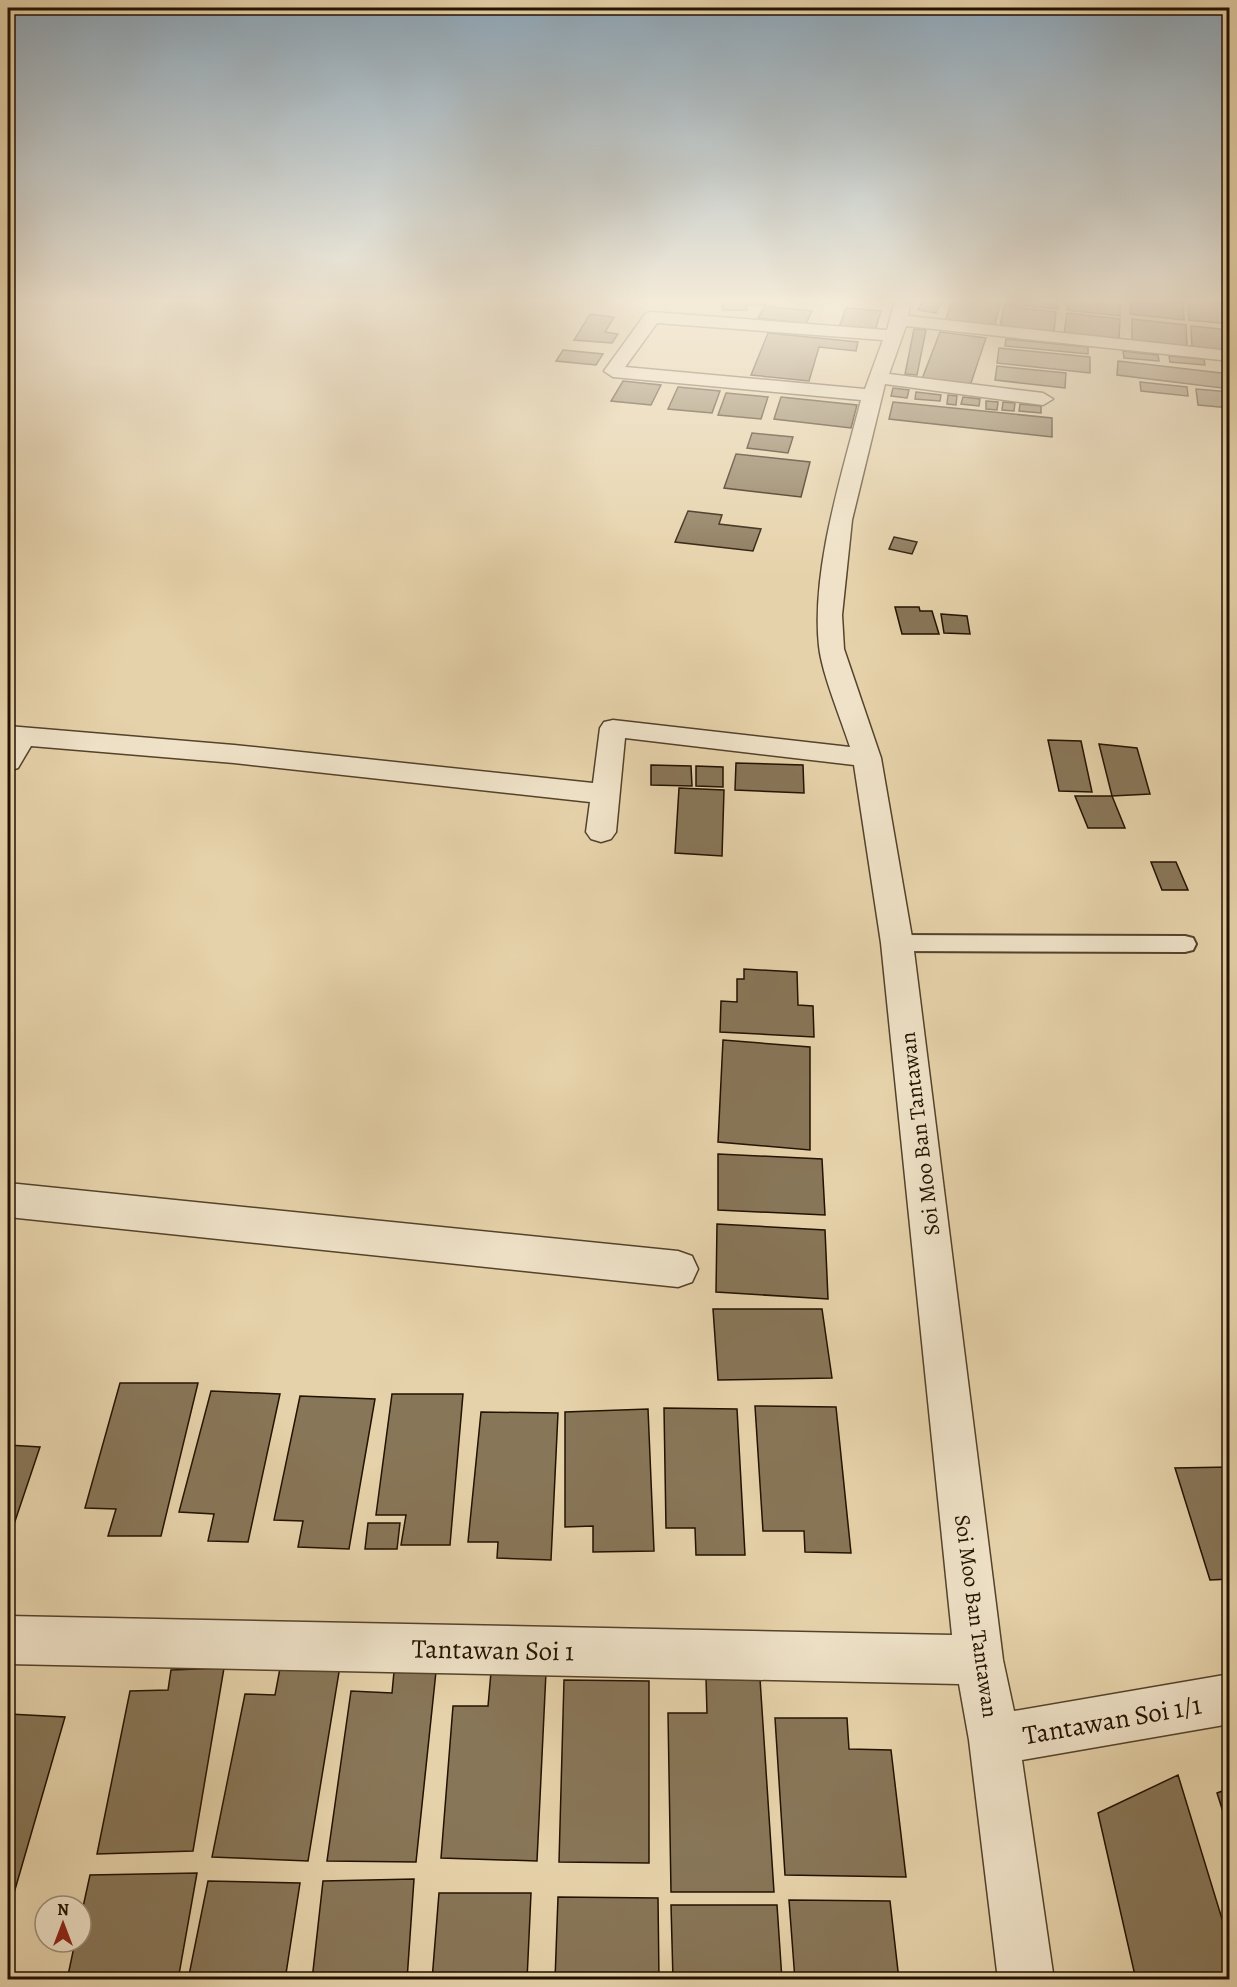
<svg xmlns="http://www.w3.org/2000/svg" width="1237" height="1987" font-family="Alegreya,serif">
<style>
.building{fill:#887658;stroke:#231200;stroke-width:1.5}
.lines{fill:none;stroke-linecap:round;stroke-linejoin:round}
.lane-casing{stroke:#54422a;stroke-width:4}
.street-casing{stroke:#54422a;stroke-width:3}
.lane{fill:#efe2c8;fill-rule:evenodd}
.street{fill:#efe2c8;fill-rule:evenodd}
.labels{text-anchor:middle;stroke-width:4.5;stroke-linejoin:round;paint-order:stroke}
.street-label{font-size:22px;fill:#231200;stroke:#efe2c8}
.near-street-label{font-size:27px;fill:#231200;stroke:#efe2c8}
</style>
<rect width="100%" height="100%" fill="#e6d2aa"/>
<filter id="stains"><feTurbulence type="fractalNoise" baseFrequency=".00333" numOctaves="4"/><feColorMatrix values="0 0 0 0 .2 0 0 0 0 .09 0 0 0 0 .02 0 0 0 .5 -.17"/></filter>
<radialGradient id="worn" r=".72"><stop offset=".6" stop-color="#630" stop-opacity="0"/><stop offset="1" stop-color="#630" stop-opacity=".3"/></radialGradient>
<path class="building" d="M 721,300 L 764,300 L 765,305 L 746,305 L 747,310 L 723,310 Z
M 924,300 L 943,300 L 936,313 L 918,310 Z
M 952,300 L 1001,300 L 994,328 L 945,322 Z
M 1007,300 L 1060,300 L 1058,309 L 1006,304 Z
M 1068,300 L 1120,300 L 1120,316 L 1067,310 Z
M 1131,300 L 1183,300 L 1184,320 L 1130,314 Z
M 1188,300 L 1230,304 L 1230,324 L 1189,320 Z
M 765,306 L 812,311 L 806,324 L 758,318 Z
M 1004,306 L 1056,312 L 1054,333 L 1000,327 Z
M 846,308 L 881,311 L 875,331 L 839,327 Z
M 1067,313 L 1120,319 L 1119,340 L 1064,334 Z
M 590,314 L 614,317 L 605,332 L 618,334 L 612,343 L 574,340 Z
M 1132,319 L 1186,325 L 1187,347 L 1132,340 Z
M 1191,326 L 1230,330 L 1230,352 L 1192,348 Z
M 914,329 L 926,330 L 917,375 L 905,374 Z
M 940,332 L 986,338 L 970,386 L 922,379 Z
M 768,333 L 858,342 L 856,351 L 819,347 L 809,381 L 751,375 Z
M 1006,339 L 1088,347 L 1088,354 L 1005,346 Z
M 999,348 L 1090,357 L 1090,373 L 997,363 Z
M 563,350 L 603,354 L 596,365 L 556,361 Z
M 1123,351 L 1158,355 L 1159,361 L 1124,358 Z
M 1169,356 L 1204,359 L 1205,365 L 1170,362 Z
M 1118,361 L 1230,374 L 1230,389 L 1117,375 Z
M 997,366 L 1066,373 L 1065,388 L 995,380 Z
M 623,381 L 661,385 L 651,405 L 611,401 Z
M 1140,382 L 1187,387 L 1188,396 L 1141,391 Z
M 678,387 L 720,391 L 712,413 L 668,409 Z
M 893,388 L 909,390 L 907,398 L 891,396 Z
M 1196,389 L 1230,392 L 1230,408 L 1198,405 Z
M 916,392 L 941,395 L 940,401 L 915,399 Z
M 726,393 L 768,397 L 761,419 L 718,415 Z
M 948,395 L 957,396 L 956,405 L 947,404 Z
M 781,397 L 857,405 L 851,428 L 774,419 Z
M 963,397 L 980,399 L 979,406 L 961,404 Z
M 986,401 L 998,402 L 997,410 L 986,409 Z
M 893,402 L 1052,418 L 1052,437 L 889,419 Z
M 1003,402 L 1015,403 L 1014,411 L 1002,410 Z
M 1020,404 L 1041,406 L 1041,413 L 1019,411 Z
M 752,433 L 793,437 L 788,453 L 747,448 Z
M 736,454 L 810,462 L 801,497 L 724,488 Z
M 688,511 L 722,515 L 719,524 L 761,529 L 753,551 L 675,542 Z
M 894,537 L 917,542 L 912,554 L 889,549 Z
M 895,607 L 919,607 L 920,611 L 932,611 L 939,634 L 902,634 Z
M 941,614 L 967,616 L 970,634 L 944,633 Z
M 1048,740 L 1081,741 L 1092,792 L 1059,791 Z
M 1099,744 L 1137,748 L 1150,794 L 1112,796 Z
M 736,763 L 803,765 L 804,793 L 735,790 Z
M 651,765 L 691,766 L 692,786 L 651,785 Z
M 696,766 L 723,767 L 723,787 L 696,786 Z
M 679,788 L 724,790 L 722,856 L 675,853 Z
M 1075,796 L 1112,796 L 1125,828 L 1088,828 Z
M 1151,862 L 1176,862 L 1188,890 L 1162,890 Z
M 744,969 L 797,972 L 798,1005 L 813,1006 L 814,1037 L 720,1032 L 721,1001 L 737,1002 L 737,979 L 744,979 Z
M 723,1040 L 810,1047 L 810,1150 L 718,1142 Z
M 718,1154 L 822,1159 L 825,1215 L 718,1210 Z
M 717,1224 L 825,1230 L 828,1299 L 716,1292 Z
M 713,1309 L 822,1309 L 832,1378 L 718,1380 Z
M 120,1383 L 198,1383 L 161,1536 L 108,1536 L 116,1509 L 85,1508 Z
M 211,1391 L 280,1394 L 248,1542 L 208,1541 L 214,1514 L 179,1512 Z
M 392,1394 L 463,1394 L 450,1545 L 401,1545 L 406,1515 L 376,1515 Z
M 300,1396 L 375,1399 L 349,1549 L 298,1547 L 303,1521 L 274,1520 Z
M 755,1406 L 836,1407 L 851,1553 L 805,1552 L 804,1531 L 763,1531 Z
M 664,1408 L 737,1409 L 745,1555 L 696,1555 L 695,1528 L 666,1528 Z
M 648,1409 L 654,1551 L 593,1552 L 593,1526 L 565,1527 L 565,1412 Z
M 481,1412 L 558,1413 L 551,1560 L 497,1558 L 498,1542 L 468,1542 Z
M 8,1445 L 40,1447 L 8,1542 Z
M 1230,1467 L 1230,1579 L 1210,1580 L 1175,1468 Z
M 368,1523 L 400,1523 L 397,1549 L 365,1549 Z
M 395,1661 L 437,1662 L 416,1862 L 327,1861 L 351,1691 L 392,1693 Z
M 281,1663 L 340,1666 L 308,1861 L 212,1857 L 245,1694 L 275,1695 Z
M 224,1668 L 193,1851 L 97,1854 L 130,1691 L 168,1690 L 171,1670 Z
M 491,1672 L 546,1672 L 537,1861 L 441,1858 L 453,1706 L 488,1706 Z
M 706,1679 L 760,1679 L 774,1892 L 671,1892 L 668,1713 L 707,1713 Z
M 564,1680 L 649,1681 L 649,1863 L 559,1862 Z
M 9,1714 L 65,1717 L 12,1900 L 8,1900 Z
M 775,1718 L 847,1718 L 849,1749 L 891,1750 L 906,1877 L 785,1875 Z
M 1178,1775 L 1230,1945 L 1230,1980 L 1136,1980 L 1098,1813 Z
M 1230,1788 L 1230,1834 L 1217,1793 Z
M 197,1873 L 178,1980 L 67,1980 L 75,1942 L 81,1942 L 81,1916 L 90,1875 Z
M 414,1879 L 407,1980 L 312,1980 L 323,1881 Z
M 208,1881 L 300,1883 L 285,1980 L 188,1980 Z
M 439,1893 L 531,1893 L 527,1980 L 432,1980 Z
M 558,1897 L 658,1898 L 659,1980 L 555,1980 Z
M 789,1900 L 890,1901 L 899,1980 L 795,1980 Z
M 671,1905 L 777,1905 L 782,1980 L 673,1980 Z"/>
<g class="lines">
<defs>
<path id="lane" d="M 897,935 L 1185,936 L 1193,938 L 1196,944 L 1193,950 L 1185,952 L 897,951 L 889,949 L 886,943 L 889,937 Z"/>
<path id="street" d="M 895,300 L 911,300 L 908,316 L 1230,351 L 1230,361 L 906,326 L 889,374 L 1043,393 L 1053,399 L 1043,405 L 885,384 L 852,520 L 842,615 L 844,649 L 881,758 L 913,943 L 1003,1660 L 1014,1711 L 1230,1674 L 1230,1724 L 1022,1760 L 1054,1980 L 998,1980 L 969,1740 L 959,1684 L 8,1664 L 8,1616 L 952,1635 L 881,943 L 854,765 L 625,738 L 616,832 L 611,839 L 601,842 L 591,839 L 586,832 L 590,802 L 234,763 L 31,746 L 18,768 L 8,771 L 8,726 L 234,745 L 593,783 L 600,728 L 604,722 L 613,720 L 850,747 C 841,719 822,674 819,646 C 811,570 842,474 861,400 L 613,377 L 604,371 L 646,313 L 652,312 L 887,330 ZM 657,323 L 883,340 L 865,389 L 625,367 Z
M 8,1183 L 678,1251 L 692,1256 L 698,1269 L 692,1282 L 678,1287 L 8,1217 Z"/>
</defs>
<use href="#lane" class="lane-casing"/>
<use href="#street" class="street-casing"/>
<use href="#lane" class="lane"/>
<use href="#street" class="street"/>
</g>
<linearGradient id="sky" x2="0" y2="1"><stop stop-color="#8da6b8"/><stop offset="0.52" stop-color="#f4ebd9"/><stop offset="1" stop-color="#f4ebd9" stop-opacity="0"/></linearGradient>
<rect width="1237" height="578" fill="url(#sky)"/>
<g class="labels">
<g class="street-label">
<text transform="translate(919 1134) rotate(-97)" y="8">Soi Moo Ban Tantawan</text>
<text transform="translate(977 1616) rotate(82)" y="8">Soi Moo Ban Tantawan</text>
</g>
<g class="near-street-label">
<text transform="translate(493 1650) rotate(1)" y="9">Tantawan Soi 1</text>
<text transform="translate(1112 1720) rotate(-10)" y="9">Tantawan Soi 1/1</text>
</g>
</g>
<rect width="1237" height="1987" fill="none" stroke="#e6d2aa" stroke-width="30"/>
<rect x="9" y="9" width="1219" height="1969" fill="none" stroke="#231200" stroke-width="3"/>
<rect x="15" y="15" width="1207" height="1957" fill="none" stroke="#231200" stroke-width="1.5"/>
<g transform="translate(63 1924)"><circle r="28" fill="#efe2c8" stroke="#9d8f78" stroke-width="1.5"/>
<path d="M0-4.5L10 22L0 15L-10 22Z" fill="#8f2418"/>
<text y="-9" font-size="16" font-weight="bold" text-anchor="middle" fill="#231200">N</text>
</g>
<rect width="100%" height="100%" filter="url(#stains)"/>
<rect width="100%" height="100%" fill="url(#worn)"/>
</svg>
